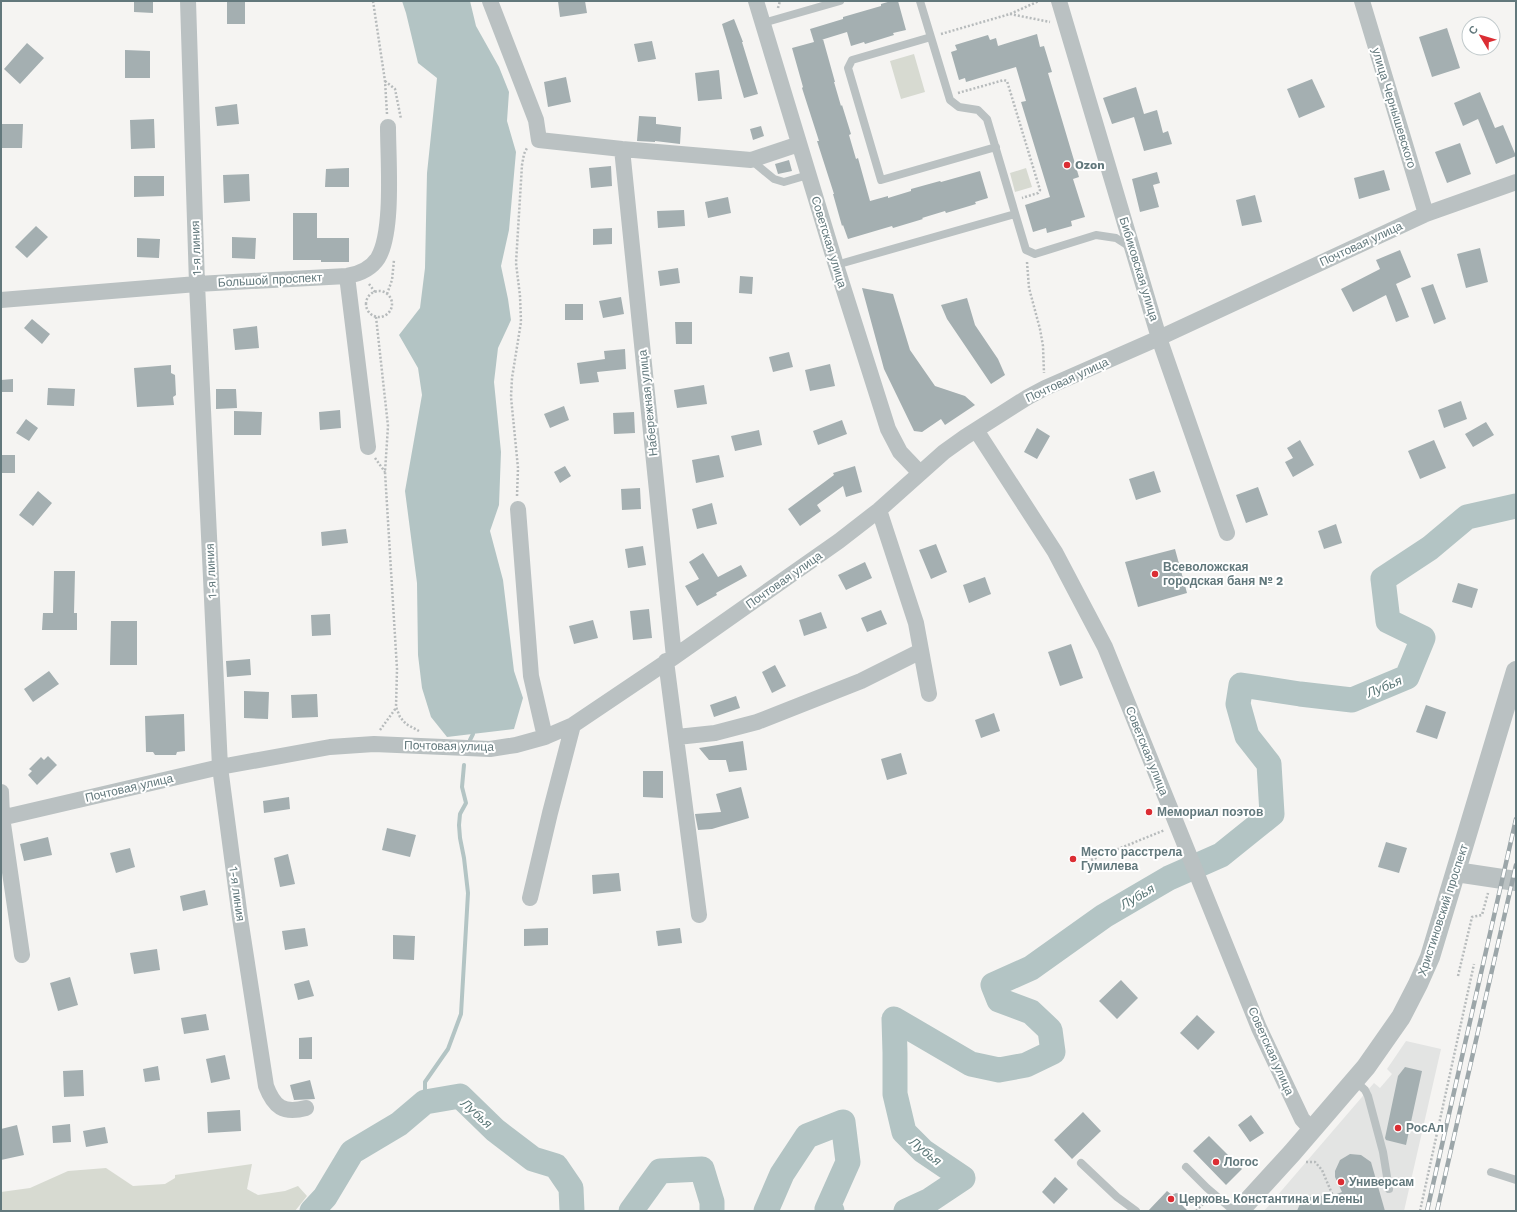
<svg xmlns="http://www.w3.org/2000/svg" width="1517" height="1212" font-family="'Work Sans',sans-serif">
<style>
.built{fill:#e3e4e3}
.green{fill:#d7dad1}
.water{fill:#b3c4c4}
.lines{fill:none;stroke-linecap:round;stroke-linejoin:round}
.stream{stroke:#b3c4c4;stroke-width:4}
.river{stroke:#b3c4c4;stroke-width:25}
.building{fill:#a4afb1}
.path{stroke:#b7bbbc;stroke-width:2.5;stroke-dasharray:2 2;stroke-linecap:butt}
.service{stroke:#bac1c2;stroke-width:8}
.minor{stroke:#bac1c2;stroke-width:16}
.tertiary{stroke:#bac1c2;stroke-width:20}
.rail-casing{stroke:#9ca6a9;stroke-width:4.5}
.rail{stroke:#fff;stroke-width:3;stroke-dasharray:9;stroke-linecap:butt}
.poi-dot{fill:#db2d33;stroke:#fff;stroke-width:1.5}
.labels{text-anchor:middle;stroke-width:4;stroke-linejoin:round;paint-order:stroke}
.street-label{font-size:12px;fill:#62787c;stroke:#fff}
.poi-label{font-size:12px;font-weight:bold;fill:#62787c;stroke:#fff;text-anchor:start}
.water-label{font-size:13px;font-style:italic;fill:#5c7878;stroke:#fff}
</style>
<rect width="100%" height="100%" fill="#f5f4f2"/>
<path class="built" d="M 1406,1041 L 1441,1049 L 1404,1211 L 1264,1211 L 1374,1083 L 1380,1088 L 1392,1074 L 1387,1069 Z"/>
<path class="green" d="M 914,54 L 925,92 L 901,99 L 890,61 Z
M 1026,168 L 1032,187 L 1015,192 L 1010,173 Z
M 252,1164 L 247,1189 L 258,1195 L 285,1191 L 298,1186 L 307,1196 L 295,1211 L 1,1211 L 1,1192 L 30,1188 L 68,1171 L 106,1168 L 133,1186 L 165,1184 L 175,1178 L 175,1175 Z"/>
<path class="water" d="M 402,1 L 470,1 L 476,26 L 499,67 L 509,92 L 507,121 L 516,152 L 509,230 L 501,266 L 508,299 L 511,320 L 498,348 L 494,382 L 501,452 L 499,505 L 490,531 L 503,580 L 514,671 L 523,698 L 514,729 L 447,737 L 431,717 L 422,688 L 418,655 L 417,583 L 405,491 L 422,395 L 418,368 L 399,335 L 420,308 L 425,268 L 427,173 L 437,78 L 418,63 L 406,13 Z"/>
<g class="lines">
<path class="stream" d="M 470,740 L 473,734
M 425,1102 L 425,1082 L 448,1049 L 461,1014 L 468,893 L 464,858 L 460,838 L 459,825 L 460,814 L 466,803 L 462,787 L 464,765"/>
<path class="river" d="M 312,1211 L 325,1197 L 352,1152 L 399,1124 L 425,1102 L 460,1096 L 495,1130 L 533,1159 L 556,1166 L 571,1188 L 572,1211
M 631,1211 L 660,1171 L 702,1169 L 712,1202 L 712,1211
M 766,1211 L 782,1174 L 807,1136 L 843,1122 L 848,1162 L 827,1209 L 832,1211
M 906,1211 L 930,1200 L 963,1178 L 923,1151 L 904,1132 L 895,1094 L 895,1053 L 894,1019 L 971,1064 L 999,1070 L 1026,1065 L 1053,1052 L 1050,1030 L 1031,1012 L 999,1000 L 993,985 L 1031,968 L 1104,916 L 1169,878 L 1221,855 L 1272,814 L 1269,764 L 1247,736 L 1238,704 L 1241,685 L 1300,694 L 1352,700 L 1407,677 L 1423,638 L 1388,621 L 1383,579 L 1430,548 L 1467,517 L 1516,506"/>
</g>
<path class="building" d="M 134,1 L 153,1 L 153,13 L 134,12 Z
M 558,1 L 585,1 L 587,13 L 560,17 Z
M 891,1 L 898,1 L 906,30 L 893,33 L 894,35 L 865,44 L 864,42 L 851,46 L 847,32 L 821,40 L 823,39 L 835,82 L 834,82 L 841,106 L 842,105 L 851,134 L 849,135 L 856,159 L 858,158 L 870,201 L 888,196 L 888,198 L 911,191 L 911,189 L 940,181 L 941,182 L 980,171 L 988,198 L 975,202 L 976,204 L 946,213 L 945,211 L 922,218 L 923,219 L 893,228 L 892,226 L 848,239 L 843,225 L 842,226 L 833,194 L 834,194 L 817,141 L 819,141 L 802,88 L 803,87 L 792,48 L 814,42 L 810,29 L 843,19 L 843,17 L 881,6 L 881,4 Z
M 227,2 L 245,2 L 245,24 L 227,24 Z
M 734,19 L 743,42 L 742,42 L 758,94 L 744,98 L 722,24 Z
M 1447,28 L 1460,68 L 1432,77 L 1419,37 Z
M 1037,34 L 1040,47 L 1044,46 L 1052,72 L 1048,73 L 1079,177 L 1073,179 L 1085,217 L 1071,221 L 1072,226 L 1047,233 L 1046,228 L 1033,232 L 1025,205 L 1050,197 L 1021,102 L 1026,101 L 1016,67 L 966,82 L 965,78 L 959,80 L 951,52 L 957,50 L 955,45 L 988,35 L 990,40 L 996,38 L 998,46 Z
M 652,41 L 656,59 L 638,62 L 634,44 Z
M 27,43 L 44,58 L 20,84 L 4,69 Z
M 125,50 L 150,51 L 150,78 L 125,78 Z
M 719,70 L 722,99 L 698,101 L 695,73 Z
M 566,77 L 571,102 L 548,107 L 544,82 Z
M 1312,79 L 1325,107 L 1299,118 L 1287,89 Z
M 1136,87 L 1144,114 L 1157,110 L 1163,133 L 1168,131 L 1172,144 L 1144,151 L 1134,117 L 1112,124 L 1103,98 Z
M 1480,92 L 1495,128 L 1503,125 L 1516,156 L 1496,164 L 1478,119 L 1463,126 L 1454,103 Z
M 237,104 L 239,124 L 217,126 L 215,107 Z
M 639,116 L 656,117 L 656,124 L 681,127 L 680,144 L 655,141 L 655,142 L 637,141 Z
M 154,119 L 155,148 L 131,149 L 130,120 Z
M 1,124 L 23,124 L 22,148 L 2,148 Z
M 761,126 L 764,136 L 753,140 L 750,129 Z
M 1460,143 L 1471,174 L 1447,183 L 1435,152 Z
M 789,160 L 792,171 L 778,174 L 775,164 Z
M 611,166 L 612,186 L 591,188 L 589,168 Z
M 349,168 L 349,187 L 325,187 L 326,169 Z
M 1384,170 L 1390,190 L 1359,199 L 1354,178 Z
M 1157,172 L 1160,183 L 1153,185 L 1159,207 L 1140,212 L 1132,179 Z
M 249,174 L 250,201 L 224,203 L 223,175 Z
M 134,176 L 164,176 L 164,196 L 134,197 Z
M 1255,195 L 1262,222 L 1242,226 L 1236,200 Z
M 728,197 L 731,213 L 708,218 L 705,202 Z
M 684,210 L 685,226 L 658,228 L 657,211 Z
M 293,213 L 317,213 L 317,238 L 349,238 L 349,262 L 321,262 L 321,260 L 293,260 Z
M 36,226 L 48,237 L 27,258 L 15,247 Z
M 612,228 L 612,244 L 593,245 L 593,229 Z
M 232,237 L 256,238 L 255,259 L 232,258 Z
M 137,238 L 160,239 L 159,258 L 137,257 Z
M 1480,248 L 1488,282 L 1466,288 L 1457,254 Z
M 1400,250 L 1411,277 L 1396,284 L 1409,317 L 1396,322 L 1386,295 L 1353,312 L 1341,289 L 1380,269 L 1376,260 Z
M 678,268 L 680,283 L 660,286 L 658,271 Z
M 740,276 L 753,277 L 752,294 L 739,293 Z
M 1433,284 L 1446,319 L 1434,324 L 1421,288 Z
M 862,288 L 893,294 L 910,350 L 935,386 L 965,396 L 975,405 L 945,425 L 941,419 L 922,432 L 914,431 L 884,369 Z
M 621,297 L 624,314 L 603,318 L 599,301 Z
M 967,298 L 975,325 L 998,359 L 1005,375 L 991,384 L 947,319 L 941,305 Z
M 565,304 L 583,304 L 583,320 L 565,320 Z
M 32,319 L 50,334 L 42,344 L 24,328 Z
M 675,322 L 692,322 L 692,344 L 676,344 Z
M 257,326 L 259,348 L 235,350 L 233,329 Z
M 625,349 L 626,369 L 597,372 L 599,382 L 580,384 L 577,363 L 605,359 L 604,351 Z
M 789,352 L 793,367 L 773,372 L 769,357 Z
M 830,364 L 835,386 L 810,391 L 805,370 Z
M 171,365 L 171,373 L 175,375 L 176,395 L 173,397 L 174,405 L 137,407 L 134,368 Z
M 13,379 L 13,392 L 1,392 L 1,380 Z
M 704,385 L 707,404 L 677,408 L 674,390 Z
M 48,388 L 75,389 L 74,406 L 47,405 Z
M 216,389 L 236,389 L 237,408 L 216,409 Z
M 1461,401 L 1467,419 L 1444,428 L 1438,410 Z
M 564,406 L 569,420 L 550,428 L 544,414 Z
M 340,410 L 341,428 L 320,430 L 319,412 Z
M 234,411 L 262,412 L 261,435 L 234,435 Z
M 634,412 L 635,433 L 614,434 L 613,413 Z
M 26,419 L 38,428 L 29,441 L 16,433 Z
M 842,420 L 847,434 L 818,445 L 813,431 Z
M 1486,422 L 1494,435 L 1473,447 L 1465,434 Z
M 1037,428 L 1050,436 L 1037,459 L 1024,452 Z
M 759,430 L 762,445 L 735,451 L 731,436 Z
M 1300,440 L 1314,465 L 1293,477 L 1285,462 L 1293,458 L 1287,448 Z
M 1434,440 L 1446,468 L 1420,479 L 1408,451 Z
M 1,455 L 15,455 L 15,473 L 1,473 Z
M 719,455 L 724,477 L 696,483 L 692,460 Z
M 565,466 L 571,476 L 560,483 L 554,472 Z
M 855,466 L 862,492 L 846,497 L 843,486 L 817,505 L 821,511 L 800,526 L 788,509 L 834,475 L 833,473 Z
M 1154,471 L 1161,492 L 1136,500 L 1129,479 Z
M 1258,487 L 1268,515 L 1246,523 L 1236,495 Z
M 640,488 L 641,509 L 622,510 L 621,489 Z
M 38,491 L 52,503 L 33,526 L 19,515 Z
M 712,503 L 717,524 L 697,529 L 692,509 Z
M 1336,524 L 1342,543 L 1324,549 L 1318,531 Z
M 346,529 L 348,543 L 322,546 L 321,532 Z
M 936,544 L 947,572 L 931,579 L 919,550 Z
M 643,546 L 646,565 L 628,568 L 625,549 Z
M 1175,549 L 1187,593 L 1138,607 L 1125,562 Z
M 703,553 L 718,577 L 741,565 L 747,576 L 716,593 L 717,595 L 697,606 L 685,586 L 699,579 L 689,562 Z
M 865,562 L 872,578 L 846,590 L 838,575 Z
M 54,571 L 75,571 L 74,613 L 77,613 L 77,630 L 42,630 L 43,613 L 53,613 Z
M 985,577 L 991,594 L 969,603 L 963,585 Z
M 1458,583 L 1478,589 L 1472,608 L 1452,602 Z
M 649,609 L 652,638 L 633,640 L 630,611 Z
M 881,610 L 887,624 L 867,632 L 861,618 Z
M 821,612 L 827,628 L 804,636 L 799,620 Z
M 330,614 L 331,635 L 312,636 L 311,615 Z
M 593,620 L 598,638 L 574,644 L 569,626 Z
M 111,621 L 137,621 L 137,665 L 110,665 Z
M 1071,644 L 1083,678 L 1060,686 L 1048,652 Z
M 250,659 L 251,675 L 227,677 L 226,661 Z
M 775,665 L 786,686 L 772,693 L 762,672 Z
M 49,671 L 59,684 L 33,702 L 24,689 Z
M 244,691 L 269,692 L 268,719 L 244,718 Z
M 317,694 L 318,717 L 292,718 L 291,695 Z
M 736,696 L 740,708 L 714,717 L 710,705 Z
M 1426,705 L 1446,712 L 1437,739 L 1416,732 Z
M 994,713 L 1000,731 L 981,738 L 975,720 Z
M 184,714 L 185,751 L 177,752 L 176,755 L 155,755 L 153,752 L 146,752 L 145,716 Z
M 743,741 L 747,770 L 729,772 L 726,760 L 709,760 L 699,748 Z
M 901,753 L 907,774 L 887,780 L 881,759 Z
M 48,756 L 57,765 L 37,785 L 28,775 L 32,771 L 29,769 L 41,757 L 44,760 Z
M 643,771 L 663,771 L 663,798 L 643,797 Z
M 741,787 L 749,818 L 712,829 L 698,830 L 695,814 L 721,812 L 716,794 Z
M 289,797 L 290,809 L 264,813 L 263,801 Z
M 387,828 L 416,835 L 410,857 L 382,850 Z
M 48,837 L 52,855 L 24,861 L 20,844 Z
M 1386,842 L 1407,848 L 1399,873 L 1378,867 Z
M 130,848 L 135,867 L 116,873 L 110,853 Z
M 288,854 L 295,884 L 280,887 L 274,858 Z
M 619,873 L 621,891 L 593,894 L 592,875 Z
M 205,890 L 208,905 L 183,911 L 180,896 Z
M 305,928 L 308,946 L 285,950 L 282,931 Z
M 548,928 L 548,945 L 524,946 L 524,929 Z
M 680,928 L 682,943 L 658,946 L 656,931 Z
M 393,935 L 415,936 L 414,960 L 393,959 Z
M 157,949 L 160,970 L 134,974 L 130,953 Z
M 70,977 L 78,1005 L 58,1011 L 50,983 Z
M 309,980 L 314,996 L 298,1000 L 294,984 Z
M 1121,980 L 1138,998 L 1117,1019 L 1099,1001 Z
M 206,1014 L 209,1030 L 184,1034 L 181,1018 Z
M 1197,1015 L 1215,1032 L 1198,1050 L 1180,1033 Z
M 312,1037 L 312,1059 L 299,1059 L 299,1038 Z
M 225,1055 L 230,1079 L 211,1083 L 206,1059 Z
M 158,1066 L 160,1080 L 145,1082 L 143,1069 Z
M 1405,1067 L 1422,1071 L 1406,1145 L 1386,1140 L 1385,1138 L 1398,1076 Z
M 83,1070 L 84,1096 L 64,1097 L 63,1071 Z
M 310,1080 L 315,1099 L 294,1100 L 290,1085 Z
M 240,1110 L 241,1131 L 208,1133 L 207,1112 Z
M 1083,1112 L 1101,1131 L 1072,1159 L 1054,1140 Z
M 1251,1115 L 1264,1133 L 1250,1142 L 1238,1125 Z
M 70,1124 L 71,1142 L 53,1143 L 52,1126 Z
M 17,1125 L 24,1155 L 1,1160 L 1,1129 Z
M 105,1127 L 108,1143 L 86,1147 L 83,1131 Z
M 1209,1136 L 1242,1169 L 1226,1185 L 1193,1151 Z
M 1350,1154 L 1361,1155 L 1371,1162 L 1385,1211 L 1297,1211 L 1301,1201 L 1318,1194 L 1326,1198 L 1342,1192 L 1335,1177 L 1335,1171 L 1340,1160 Z
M 1055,1177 L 1068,1189 L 1054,1204 L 1042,1192 Z
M 1167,1191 L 1172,1195 L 1176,1193 L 1180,1194 L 1183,1197 L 1183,1201 L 1182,1205 L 1188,1211 L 1148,1211 Z"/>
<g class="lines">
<path class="path" d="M 373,1 L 385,81 L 387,114
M 778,8 L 780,1
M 1010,14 L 1050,22
M 941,34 L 1010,14 L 1039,1
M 385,81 L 395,89 L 401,119
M 958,93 L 1004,80 L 1007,81 L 1040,190 L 1038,193 L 1022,198
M 1027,262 L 1029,288 L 1040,329 L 1043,346 L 1044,373
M 369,284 L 375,292
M366 304a13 13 0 1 1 26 0a13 13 0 1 1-26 0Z
M 387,294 L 392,280 L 394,260
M 376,317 L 388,426 L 385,472 L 397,669 L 396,707 L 400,717 L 406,724 L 419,731
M 375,458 L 385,472
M 517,496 L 518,468 L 511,397 L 512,378 L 521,322 L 520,296 L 516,263 L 522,165 L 524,154 L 527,148
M 380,730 L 396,708
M 1091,860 L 1165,830
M 1458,976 L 1472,917 L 1482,915 L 1488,893
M 1306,1162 L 1315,1162 L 1322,1170 L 1333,1196
M 1196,1211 L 1207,1200
M 1420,1211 L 1474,964"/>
<path class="service" d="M 920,1 L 950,100 L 959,107 L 978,110 L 987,119 L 1026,250 L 1035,254 L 1096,235 L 1116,238 L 1130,247
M 763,23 L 840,1
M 931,37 L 852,60 L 848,68 L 881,180 L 996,147
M 751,160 L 774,179 L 784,182 L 808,175
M 836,265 L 1015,214
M 1355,1081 L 1365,1090 L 1368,1096 L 1383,1152 L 1389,1189
M 1081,1163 L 1117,1197 L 1136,1211
M 1186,1167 L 1207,1188 L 1234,1211
M 1491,1172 L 1516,1180"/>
<path class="minor" d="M 188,1 L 197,284 L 220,767 L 240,918 L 266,1086 C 274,1107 283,1114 306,1108
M 490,1 L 536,120 L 539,140 L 622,149 L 751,160 L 799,144
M 756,1 L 836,265 L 888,429 L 900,452 L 920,473
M 1059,1 L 1159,338 L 1227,533
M 1362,1 L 1426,214
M 622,149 L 674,657
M 347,276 L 368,447
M 1,300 L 197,284 L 347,276 C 359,274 371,269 378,258 C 394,231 388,159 388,127
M 976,430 L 1055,552 L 1105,647 L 1259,1028 L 1302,1119 L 1312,1130
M 518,509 L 531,676 L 545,737
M 879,510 L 916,623 L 929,694
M 666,661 L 699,915
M 677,737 L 715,733 L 757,722 L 861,681 L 921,651
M 1,792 L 2,817 L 22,955
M 1,818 L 220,767 L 330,747 L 374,744 L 490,749 L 516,745 L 545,737 L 573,725 L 674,657 L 839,541 L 879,510 L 944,452 L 965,437 L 1028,397 L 1045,388 L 1159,338 L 1426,214 L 1516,182
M 530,898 L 550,813 L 573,725"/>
<path class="tertiary" d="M 1456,872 L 1516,881
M 1239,1211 L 1292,1153 L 1366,1067 L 1401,1017 L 1418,984 L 1430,957 L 1516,671"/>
<defs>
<path id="rail" d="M 1427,1211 L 1516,819
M 1437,1211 L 1516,865"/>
</defs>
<use href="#rail" class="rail-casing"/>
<use href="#rail" class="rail"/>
</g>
<g class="poi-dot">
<circle cx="1067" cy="165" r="4"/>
<circle cx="1155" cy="574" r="4"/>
<circle cx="1149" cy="812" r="4"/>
<circle cx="1073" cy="859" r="4"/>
<circle cx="1398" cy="1128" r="4"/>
<circle cx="1216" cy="1162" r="4"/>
<circle cx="1341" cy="1182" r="4"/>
<circle cx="1171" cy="1199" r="4"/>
</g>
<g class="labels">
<g class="street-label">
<text transform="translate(1394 108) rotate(73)" y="4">улица Чернышевского</text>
<text transform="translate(829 242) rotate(73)" y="4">Советская улица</text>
<text transform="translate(1361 244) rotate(-25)" y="4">Почтовая улица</text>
<text transform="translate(196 248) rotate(-92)" y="4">1-я линия</text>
<text transform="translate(1139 269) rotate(73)" y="4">Бибиковская улица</text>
<text transform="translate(270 280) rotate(-3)" y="4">Большой проспект</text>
<text transform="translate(1067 380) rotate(-25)" y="4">Почтовая улица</text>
<text transform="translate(648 403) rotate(-96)" y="4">Набережная улица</text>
<text transform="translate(211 571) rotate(-93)" y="4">1-я линия</text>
<text transform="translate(784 580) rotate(-35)" y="4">Почтовая улица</text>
<text transform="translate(449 746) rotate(1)" y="4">Почтовая улица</text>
<text transform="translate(1147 751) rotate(68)" y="4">Советская улица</text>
<text transform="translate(129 788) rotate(-13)" y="4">Почтовая улица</text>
<text transform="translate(237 894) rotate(82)" y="4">1-я линия</text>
<text transform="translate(1443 910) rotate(-72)" y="4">Христиновский проспект</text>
<text transform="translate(1271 1051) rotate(66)" y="4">Советская улица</text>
</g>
<g class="poi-label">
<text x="1075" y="169">Ozon</text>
<text x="1163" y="571">Всеволожская<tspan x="1163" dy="14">городская баня № 2</tspan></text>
<text x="1157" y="816">Мемориал поэтов</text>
<text x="1081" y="856">Место расстрела<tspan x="1081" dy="14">Гумилева</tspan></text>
<text x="1406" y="1132">РосАл</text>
<text x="1224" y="1166">Логос</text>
<text x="1349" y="1186">Универсам</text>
<text x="1179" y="1203">Церковь Константина и Елены</text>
</g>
<g class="water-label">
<text transform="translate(1384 686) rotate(-22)" y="5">Лубья</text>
<text transform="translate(1137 896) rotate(-30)" y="5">Лубья</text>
<text transform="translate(477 1113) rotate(42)" y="5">Лубья</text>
<text transform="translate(926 1151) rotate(39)" y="5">Лубья</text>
</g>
</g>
<rect width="1517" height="1212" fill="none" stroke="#62787c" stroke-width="4"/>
<g transform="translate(1481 36) rotate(308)"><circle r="19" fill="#ffffff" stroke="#c0c9cb"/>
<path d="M0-3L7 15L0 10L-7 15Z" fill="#db2d33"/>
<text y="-6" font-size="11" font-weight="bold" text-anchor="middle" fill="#62787c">С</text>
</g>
</svg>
